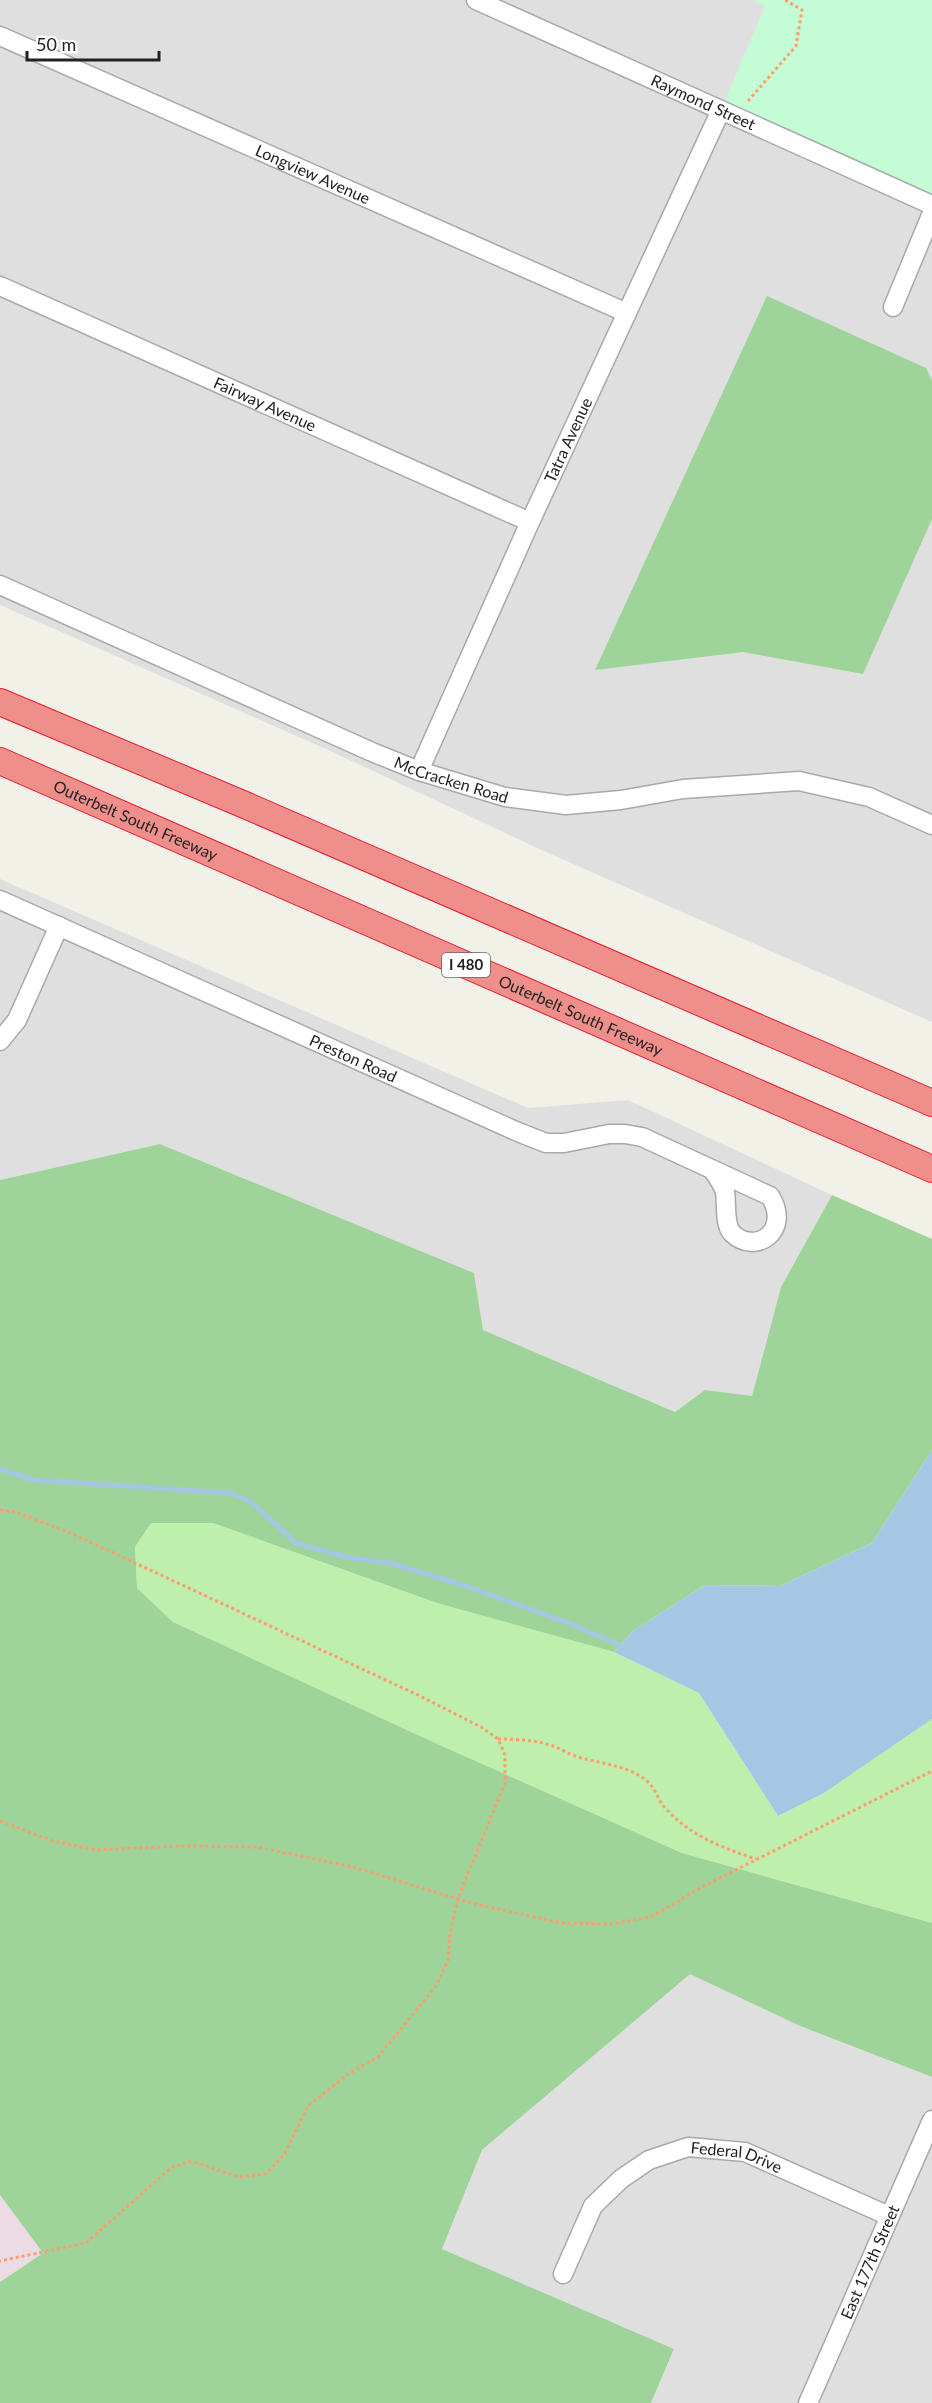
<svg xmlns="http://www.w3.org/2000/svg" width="932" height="2403" font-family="Lato,sans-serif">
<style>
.residential{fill:#e0dfdf}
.industrial{fill:#ecdae4}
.grass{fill:#beefac}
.forest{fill:#9ed49a}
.park{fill:#c4fdd5}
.water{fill:#a6c7e3}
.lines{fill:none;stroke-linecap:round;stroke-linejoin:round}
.stream{stroke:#a6c7e3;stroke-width:5}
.minor-casing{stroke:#a9a9a9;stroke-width:21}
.highway-casing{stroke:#e81d36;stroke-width:28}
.path{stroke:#ff9c6d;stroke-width:3;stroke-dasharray:3 3;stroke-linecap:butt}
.minor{stroke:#fff;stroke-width:18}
.highway{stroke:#ee8f8c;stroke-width:26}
.labels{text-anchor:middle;stroke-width:4.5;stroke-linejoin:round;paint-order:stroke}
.shield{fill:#fff;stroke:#646464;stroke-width:1.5}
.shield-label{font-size:15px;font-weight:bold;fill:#222}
.street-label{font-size:16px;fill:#222;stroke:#fff}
</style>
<rect width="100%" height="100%" fill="#f2f1e8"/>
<path class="residential" d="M 0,0 L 932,0 L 932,1022 L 546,852 L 326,749 L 0,605 Z
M 0,879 L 528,1108 L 628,1100 L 832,1195 L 781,1287 L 752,1397 L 705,1390 L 675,1412 L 483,1330 L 474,1273 L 160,1144 L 0,1180 Z
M 690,1973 L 800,2026 L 932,2077 L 932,2403 L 651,2403 L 674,2350 L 442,2249 L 482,2150 Z"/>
<path class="industrial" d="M 0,2195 L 43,2253 L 0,2282 Z"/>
<path class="grass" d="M 151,1523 L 213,1523 L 437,1603 L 614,1652 L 699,1693 L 778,1816 L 824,1793 L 932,1719 L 932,1923 L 682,1853 L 433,1742 L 173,1622 L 137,1588 L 135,1547 Z"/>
<path class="forest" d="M 767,296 L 926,368 L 932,380 L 932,519 L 863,674 L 743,652 L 595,670 Z
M 160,1144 L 474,1273 L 483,1330 L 675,1412 L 705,1390 L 752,1396 L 781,1287 L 832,1195 L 932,1239 L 932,1450 L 872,1543 L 780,1586 L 705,1585 L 633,1631 L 614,1652 L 437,1603 L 213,1523 L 151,1523 L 135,1547 L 137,1588 L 173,1622 L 433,1742 L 682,1853 L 932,1923 L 932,2077 L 800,2026 L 690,1974 L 482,2150 L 442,2249 L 674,2349 L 651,2403 L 0,2403 L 0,2282 L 43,2253 L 0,2195 L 0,1180 Z"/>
<path class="park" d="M 753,0 L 932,0 L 932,205 L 721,110 L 765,6 Z"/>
<path class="water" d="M 932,1450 L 932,1719 L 824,1793 L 778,1816 L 699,1693 L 614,1652 L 633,1631 L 705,1585 L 780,1586 L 872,1543 Z"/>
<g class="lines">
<path class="stream" d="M 0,1469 L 34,1480 L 231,1493 L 251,1502 L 296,1543 L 346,1557 L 390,1563 L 466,1586 L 566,1622 L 624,1647"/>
<defs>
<g id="minor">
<path id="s1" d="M 476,0 L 932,205"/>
<path id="s2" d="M 0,36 L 627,313"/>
<path id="s3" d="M 0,286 L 530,522"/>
<path d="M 893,307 L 932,213"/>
<path id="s4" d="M 0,585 L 372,752 L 419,771 L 505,797 L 566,805 L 621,800 L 683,789 L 799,781 L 869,797 L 932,825"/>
<path id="s5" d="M 419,771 L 530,522 L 721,110"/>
<path id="s6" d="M 0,900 L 518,1132 L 546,1143 L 564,1143 L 609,1134 L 625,1134 L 642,1137 L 770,1196 C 792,1231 755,1256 732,1233 C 724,1224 727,1204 725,1192 C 723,1185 718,1178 714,1172"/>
<path d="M 0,1041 L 17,1020 L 59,926"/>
<path id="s7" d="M 563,2274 L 593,2206 L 621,2179 L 649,2160 L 688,2147 L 745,2152 L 889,2216"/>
<path id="s8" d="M 808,2403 L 932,2120"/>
</g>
<g id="highway">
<path d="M 0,702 L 245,805 L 932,1103"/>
<path id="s9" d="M 0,761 L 932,1169"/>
</g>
</defs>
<use href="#minor" class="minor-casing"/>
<use href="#highway" class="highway-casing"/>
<path class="path" d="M 748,101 L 796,46 L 802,10 L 785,0
M 0,1510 L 16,1512 L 73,1534 L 420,1696 L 481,1727 L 498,1739 L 505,1755 L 505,1783 L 458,1898 L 450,1934 L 448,1960 L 436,1986 L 378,2057 L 348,2074 L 308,2106 L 285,2153 L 266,2174 L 238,2177 L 192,2161 L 172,2167 L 86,2243 L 0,2261
M 498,1739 C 516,1739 536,1740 553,1746 C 561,1749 569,1754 578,1757 C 602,1764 627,1765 647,1781 C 655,1788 658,1800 665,1808 C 691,1836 720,1847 756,1859
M 0,1821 L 53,1841 L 96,1850 L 181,1846 L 257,1847 L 353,1867 L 475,1904 L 562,1923 L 610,1924 L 651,1917 L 702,1887 L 932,1771"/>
<use href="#minor" class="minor"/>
<use href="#highway" class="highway"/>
</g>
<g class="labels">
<rect class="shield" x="442" y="953" width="48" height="24" rx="4.5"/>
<g class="shield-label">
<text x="466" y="970">I 480</text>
</g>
<g class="street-label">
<text dy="6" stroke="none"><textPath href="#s1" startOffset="249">Raymond Street</textPath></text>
<text dy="6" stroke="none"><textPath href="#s2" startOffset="342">Longview Avenue</textPath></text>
<text dy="6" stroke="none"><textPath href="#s3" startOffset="290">Fairway Avenue</textPath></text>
<text dy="6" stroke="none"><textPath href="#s5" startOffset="363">Tatra Avenue</textPath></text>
<text dy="6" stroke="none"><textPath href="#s4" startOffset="492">McCracken Road</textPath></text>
<text dy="6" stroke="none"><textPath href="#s9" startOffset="148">Outerbelt South Freeway</textPath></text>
<text dy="6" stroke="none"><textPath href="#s9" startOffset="634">Outerbelt South Freeway</textPath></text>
<text dy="6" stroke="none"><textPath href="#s6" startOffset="387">Preston Road</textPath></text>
<text dy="6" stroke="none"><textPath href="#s7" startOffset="238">Federal Drive</textPath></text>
<text dy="6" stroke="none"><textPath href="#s8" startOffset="154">East 177th Street</textPath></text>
</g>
</g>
<path d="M27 51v9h132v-9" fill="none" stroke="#222222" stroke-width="3"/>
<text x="36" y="51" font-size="18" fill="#222222" stroke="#ffffff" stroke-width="4.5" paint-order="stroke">50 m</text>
</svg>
